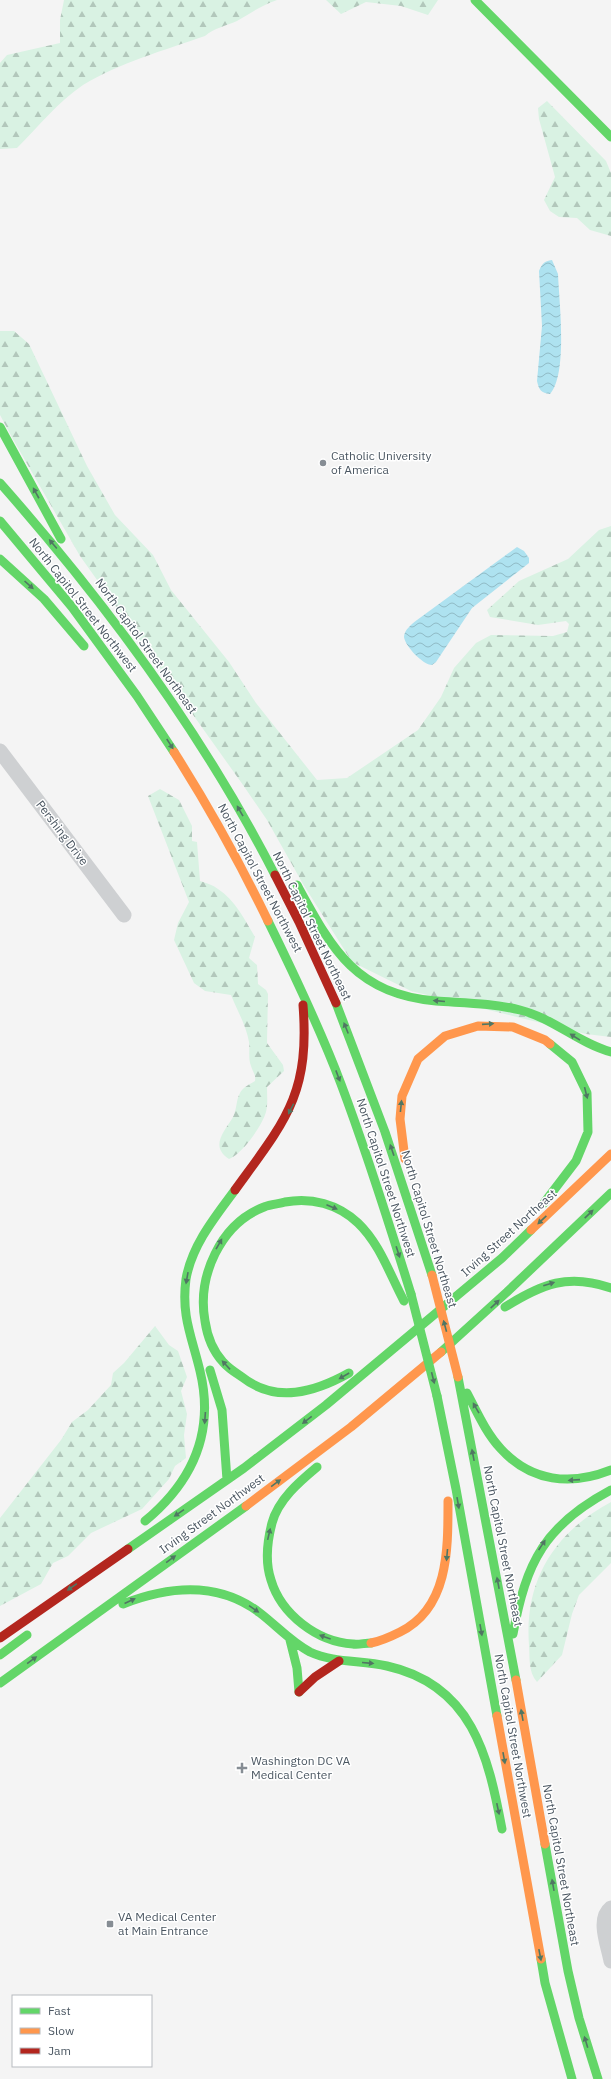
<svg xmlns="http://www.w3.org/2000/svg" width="611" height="2079" font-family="'IBM Plex Sans',sans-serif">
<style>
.forest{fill:url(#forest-firs)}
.water{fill:url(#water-waves)}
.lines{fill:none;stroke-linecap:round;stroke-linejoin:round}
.street{stroke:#ced0d2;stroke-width:15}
.fast{stroke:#63d668;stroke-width:9}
.slow{stroke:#ff974d;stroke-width:9}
.jam{stroke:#b3261e;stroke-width:9}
.fast-bridge{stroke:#63d668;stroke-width:9}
.slow-bridge{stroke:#ff974d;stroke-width:9}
.oneway{fill:#507663}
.poi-dot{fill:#868d94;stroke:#fff;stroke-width:1.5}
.labels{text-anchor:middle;stroke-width:3;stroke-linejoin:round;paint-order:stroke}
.poi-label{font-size:12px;fill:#4a5661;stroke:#fff;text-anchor:start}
.street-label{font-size:12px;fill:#4a5661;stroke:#fff}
</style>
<defs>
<pattern id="forest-firs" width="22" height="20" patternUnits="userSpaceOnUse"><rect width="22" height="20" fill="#d9f2e3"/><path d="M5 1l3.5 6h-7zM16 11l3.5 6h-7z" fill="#b2c7bb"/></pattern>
<pattern id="water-waves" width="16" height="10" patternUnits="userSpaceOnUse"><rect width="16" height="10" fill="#aee2f0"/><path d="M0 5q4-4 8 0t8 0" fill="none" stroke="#90bac6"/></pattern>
</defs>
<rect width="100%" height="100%" fill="#f4f4f4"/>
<path class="forest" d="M 64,0 L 277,0 C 260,6 251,13 237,21 C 226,26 214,28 205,36 C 165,50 119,63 83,85 C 58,102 38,127 17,148 L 0,149 L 0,63 L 7,55 L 60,43 L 60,20 Z
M 326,0 L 438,0 L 428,15 L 401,6 L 366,2 L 341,14 Z
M 547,101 L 606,161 L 611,173 L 611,236 L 590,230 L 577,218 L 559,217 L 550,211 L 544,200 L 555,177 L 539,119 L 538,108 Z
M 0,331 L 14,331 L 29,344 L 87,466 L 115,515 L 153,555 L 171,590 L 229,662 L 256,703 L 317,780 L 347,778 L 418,730 L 441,697 L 454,668 L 476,643 L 491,635 L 553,636 L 567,632 L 569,624 L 566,621 L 538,625 L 490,617 L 487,610 L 519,581 L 568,559 L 599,530 L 611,526 L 611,1037 L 586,1034 L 411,991 L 352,962 L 303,884 L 267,820 L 243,785 L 80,556 L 14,441 L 0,415 Z
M 160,789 L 179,800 L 192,826 L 192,841 L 197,842 L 200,881 C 206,883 213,885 218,889 C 235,900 245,920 255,937 L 249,958 L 257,965 L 258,984 L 266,990 L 268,994 L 267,1043 L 283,1065 L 284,1071 L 267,1087 C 267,1095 268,1104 266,1112 C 262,1126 242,1154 229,1159 C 209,1146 225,1131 233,1117 C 237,1109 236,1100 240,1093 C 242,1088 250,1084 255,1081 C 256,1074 253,1073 251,1066 C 248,1059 250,1049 249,1042 C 246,1025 237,1010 231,995 L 205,991 L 194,983 L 174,940 L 178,923 L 189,902 L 148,796 Z
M 155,1326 L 169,1345 L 178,1351 L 187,1377 L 181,1391 L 187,1414 L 184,1435 L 186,1458 L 175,1466 L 169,1479 L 142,1509 L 91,1533 L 68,1556 L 53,1563 L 41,1584 L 0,1606 L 0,1518 L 61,1440 L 72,1422 L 88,1410 L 111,1385 L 113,1373 L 124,1363 Z
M 611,1502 L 611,1563 L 579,1595 L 572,1614 L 562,1655 L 537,1682 C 528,1672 530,1658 529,1645 C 524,1580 555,1532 611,1502 Z"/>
<path class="water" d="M 552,260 L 558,274 C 559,301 568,374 550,394 C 541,393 539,390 537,381 L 542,326 L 539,271 C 542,264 544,261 552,260 Z
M 517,547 L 524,551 L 529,558 L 529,563 L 472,608 L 436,662 L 432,665 C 423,665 405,646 404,637 C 404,630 412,624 417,620 Z"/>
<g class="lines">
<path class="street" d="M 0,751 L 124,915
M 611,1908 C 597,1919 608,1945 611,1961"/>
<path class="fast" d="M 475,0 L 611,137
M 0,427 L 61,539
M 0,483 C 106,603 202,732 275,875
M 0,521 L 72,607 L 137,696 L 174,752
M 0,559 L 44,599 L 84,646
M 297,885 C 332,949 355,994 436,1001 C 464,1003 492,1003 520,1010 C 553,1018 578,1043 611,1052
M 268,921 C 294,974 320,1028 341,1084 C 367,1153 389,1223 411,1294
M 336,1003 L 385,1132 L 432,1275
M 544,1203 L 576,1161 L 588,1132 L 587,1093 L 572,1062 L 550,1044
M 505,1307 C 542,1284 568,1273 611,1288
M 441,1352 L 507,1292 L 611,1193
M 210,1370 L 222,1410 L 227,1480
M 349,1373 C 315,1392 276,1404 242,1377 C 236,1373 228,1368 223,1362 C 213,1351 207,1335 205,1321 C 197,1277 220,1224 264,1207 C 271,1204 279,1204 285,1202 C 311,1197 338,1204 358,1223 C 380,1244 390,1275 404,1301
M 458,1377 L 516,1680
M 467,1393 C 477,1412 486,1433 501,1449 C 531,1482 571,1486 611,1470
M 437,1396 L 456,1489 L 497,1716
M 317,1467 C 299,1482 278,1500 272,1523 C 267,1542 265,1562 271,1580 C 281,1614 317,1642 353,1644 C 358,1645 365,1643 371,1643
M 145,1521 C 192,1482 215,1433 200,1371 C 192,1337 181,1316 186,1279 C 192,1245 215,1217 235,1190
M 128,1549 L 244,1468 L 326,1405 L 502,1258 L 531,1230
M 123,1604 C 169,1586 218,1581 260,1613 C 277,1626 291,1642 310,1652 C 334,1663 361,1660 387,1666 C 472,1685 488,1755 502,1829
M 513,1634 C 526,1562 545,1525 611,1490
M 290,1640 L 297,1668 L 299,1692
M 0,1655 L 27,1635
M 0,1683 L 246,1506
M 545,1844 L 568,1971 L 579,2018 L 598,2079
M 541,1959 L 545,1983 L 572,2079"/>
<path class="slow" d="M 174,752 C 209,807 240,863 268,921
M 405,1159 L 400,1119 L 402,1096 L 418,1059 L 445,1036 L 478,1026 L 513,1027 L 545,1040 L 550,1044
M 531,1230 L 611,1154
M 246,1506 L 351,1427 L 441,1352
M 371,1643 C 382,1641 390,1637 400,1632 C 449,1608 448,1549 448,1501
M 516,1680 L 545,1844
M 497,1716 L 541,1959"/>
<path class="jam" d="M 275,875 L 299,922 L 336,1003
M 235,1190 C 285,1121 310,1095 303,1005
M 0,1638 L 128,1549
M 299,1692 L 315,1677 L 339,1661"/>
<path class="fast-bridge" d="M 411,1294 L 437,1396"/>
<path class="slow-bridge" d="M 432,1275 L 458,1377"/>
</g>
<defs><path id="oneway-solid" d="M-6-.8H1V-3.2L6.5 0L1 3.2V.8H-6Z"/></defs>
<g class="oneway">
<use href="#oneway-solid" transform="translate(36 493) rotate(-119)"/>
<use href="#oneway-solid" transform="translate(53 544) rotate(-130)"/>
<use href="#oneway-solid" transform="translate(29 585) rotate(42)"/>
<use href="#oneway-solid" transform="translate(170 744) rotate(57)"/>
<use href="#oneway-solid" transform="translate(240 811) rotate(-120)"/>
<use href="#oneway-solid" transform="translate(439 1001) rotate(-175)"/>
<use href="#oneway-solid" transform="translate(488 1024) rotate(-4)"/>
<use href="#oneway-solid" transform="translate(346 1028) rotate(-112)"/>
<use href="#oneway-solid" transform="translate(575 1037) rotate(-148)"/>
<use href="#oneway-solid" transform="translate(338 1076) rotate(69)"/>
<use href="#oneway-solid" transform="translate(586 1093) rotate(76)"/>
<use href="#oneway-solid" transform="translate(401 1106) rotate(-84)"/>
<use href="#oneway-solid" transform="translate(291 1109) rotate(117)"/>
<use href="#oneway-solid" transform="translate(392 1150) rotate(-109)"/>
<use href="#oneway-solid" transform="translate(332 1207) rotate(23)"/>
<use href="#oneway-solid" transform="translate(589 1214) rotate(-44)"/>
<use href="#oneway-solid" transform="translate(542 1220) rotate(137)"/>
<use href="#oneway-solid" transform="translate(219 1244) rotate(-60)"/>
<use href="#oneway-solid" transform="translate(398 1252) rotate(72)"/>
<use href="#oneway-solid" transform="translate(187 1278) rotate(100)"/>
<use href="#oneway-solid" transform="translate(549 1284) rotate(-17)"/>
<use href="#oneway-solid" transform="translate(495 1304) rotate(-43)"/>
<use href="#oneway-solid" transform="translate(445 1326) rotate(-105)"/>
<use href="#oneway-solid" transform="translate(226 1365) rotate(-133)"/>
<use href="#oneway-solid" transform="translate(344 1376) rotate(150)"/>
<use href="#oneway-solid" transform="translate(433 1378) rotate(76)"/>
<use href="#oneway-solid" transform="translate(476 1408) rotate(-120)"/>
<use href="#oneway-solid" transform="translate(205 1418) rotate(94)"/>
<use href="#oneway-solid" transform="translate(307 1420) rotate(142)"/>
<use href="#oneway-solid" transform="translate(473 1455) rotate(-101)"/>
<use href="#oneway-solid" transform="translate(574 1480) rotate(176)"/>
<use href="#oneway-solid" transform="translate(276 1483) rotate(-36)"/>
<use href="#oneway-solid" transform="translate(458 1503) rotate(80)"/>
<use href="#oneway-solid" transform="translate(179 1513) rotate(146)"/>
<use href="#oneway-solid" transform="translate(269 1534) rotate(-77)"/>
<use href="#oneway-solid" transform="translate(542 1545) rotate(-56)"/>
<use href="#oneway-solid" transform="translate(447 1555) rotate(95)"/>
<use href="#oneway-solid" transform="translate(171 1559) rotate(-36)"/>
<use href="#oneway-solid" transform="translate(498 1583) rotate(-101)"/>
<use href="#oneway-solid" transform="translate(72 1587) rotate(145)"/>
<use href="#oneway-solid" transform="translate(130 1601) rotate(-25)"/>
<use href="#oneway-solid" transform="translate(254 1609) rotate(34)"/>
<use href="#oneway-solid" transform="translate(481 1630) rotate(80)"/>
<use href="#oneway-solid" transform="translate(325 1637) rotate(-160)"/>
<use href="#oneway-solid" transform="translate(32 1660) rotate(-36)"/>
<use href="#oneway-solid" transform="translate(368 1663) rotate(5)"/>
<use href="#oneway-solid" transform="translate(522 1715) rotate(-100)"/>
<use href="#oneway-solid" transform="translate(504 1758) rotate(80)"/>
<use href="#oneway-solid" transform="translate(498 1809) rotate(78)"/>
<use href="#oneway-solid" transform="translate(553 1885) rotate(-100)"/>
<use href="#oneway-solid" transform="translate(540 1955) rotate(79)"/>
<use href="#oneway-solid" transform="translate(586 2042) rotate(-107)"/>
</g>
<g class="poi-dot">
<circle cx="323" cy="463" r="4"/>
<path d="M240 1762h4v4h4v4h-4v4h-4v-4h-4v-4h4z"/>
<rect x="106" y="1920" width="8" height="8" rx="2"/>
</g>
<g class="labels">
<g class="poi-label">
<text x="331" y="460">Catholic University<tspan x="331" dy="14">of America</tspan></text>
<text x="251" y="1765">Washington DC VA<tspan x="251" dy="14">Medical Center</tspan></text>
<text x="118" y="1921">VA Medical Center<tspan x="118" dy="14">at Main Entrance</tspan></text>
</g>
<g class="street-label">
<text transform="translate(83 605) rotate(52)" y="4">North Capitol Street Northwest</text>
<text transform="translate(146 646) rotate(54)" y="4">North Capitol Street Northeast</text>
<text transform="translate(62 833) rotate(53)" y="4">Pershing Drive</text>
<text transform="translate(260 878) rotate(62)" y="4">North Capitol Street Northwest</text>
<text transform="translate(312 926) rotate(64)" y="4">North Capitol Street Northeast</text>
<text transform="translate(386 1178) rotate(72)" y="4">North Capitol Street Northwest</text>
<text transform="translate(429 1229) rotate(73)" y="4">North Capitol Street Northeast</text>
<text transform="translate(509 1233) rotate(-42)" y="4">Irving Street Northeast</text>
<text transform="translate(212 1514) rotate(-36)" y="4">Irving Street Northwest</text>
<text transform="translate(503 1546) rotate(79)" y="4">North Capitol Street Northeast</text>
<text transform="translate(513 1736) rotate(80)" y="4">North Capitol Street Northwest</text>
<text transform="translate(561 1865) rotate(80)" y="4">North Capitol Street Northeast</text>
</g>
</g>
<rect x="12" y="1995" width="140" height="72" fill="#ffffff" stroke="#b7bbc0"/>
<rect x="20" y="2008" width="20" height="6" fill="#63d668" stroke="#b7bbc0"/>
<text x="48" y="2015" font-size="12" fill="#4a5661">Fast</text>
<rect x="20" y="2028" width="20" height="6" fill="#ff974d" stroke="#b7bbc0"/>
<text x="48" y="2035" font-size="12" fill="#4a5661">Slow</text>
<rect x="20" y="2048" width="20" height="6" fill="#b3261e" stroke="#b7bbc0"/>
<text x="48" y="2055" font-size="12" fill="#4a5661">Jam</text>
</svg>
